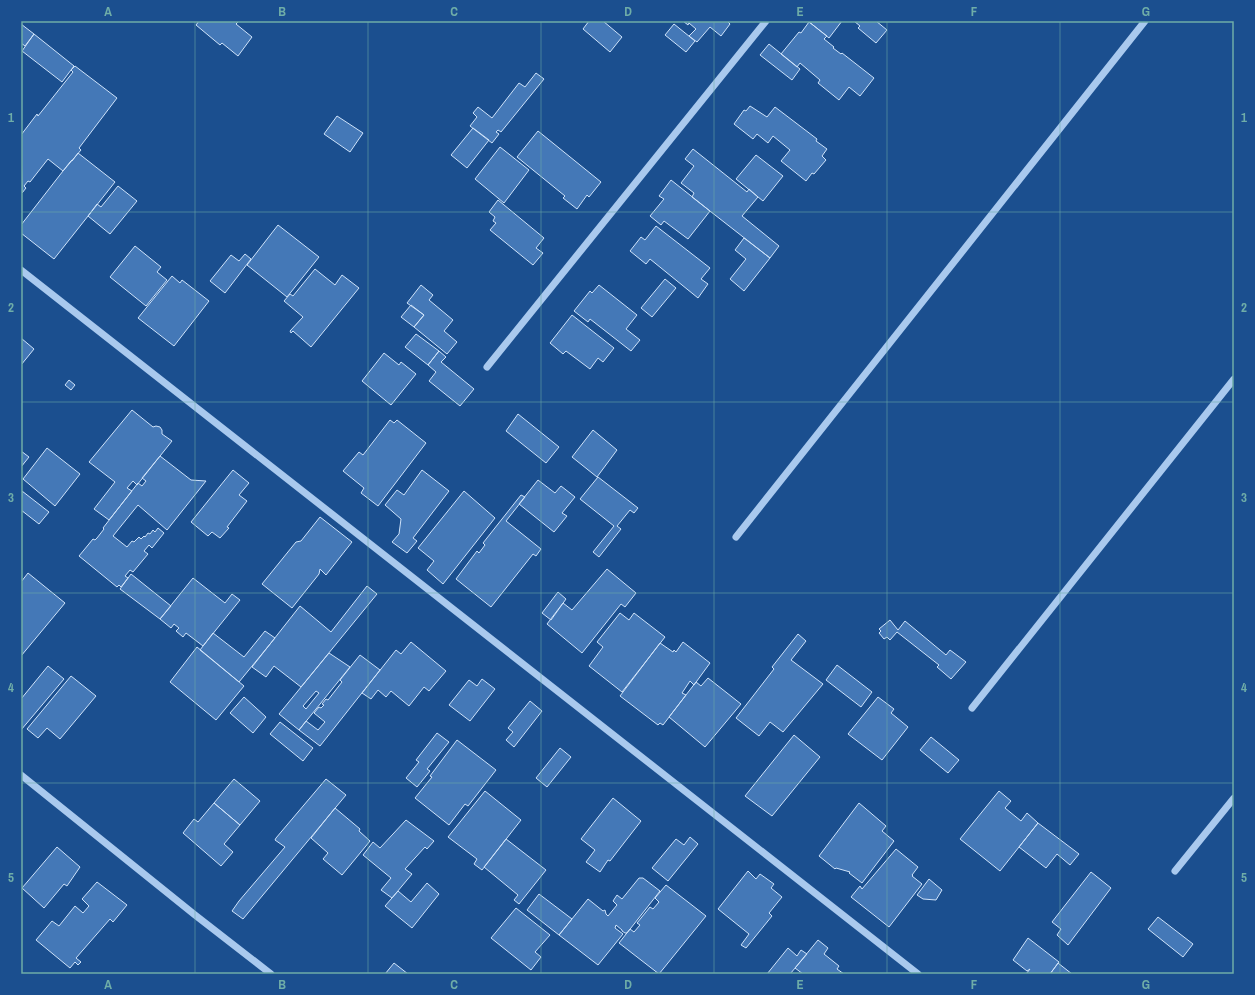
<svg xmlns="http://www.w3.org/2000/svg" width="1255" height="995" font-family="'Archivo Narrow',sans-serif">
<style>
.building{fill:#4478b7;stroke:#cfe3fa;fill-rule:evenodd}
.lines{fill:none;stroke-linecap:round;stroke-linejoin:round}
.minor{stroke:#a9c9ee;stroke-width:7}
.grid{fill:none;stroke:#6fada8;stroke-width:1;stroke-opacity:0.55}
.neatline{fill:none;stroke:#6fada8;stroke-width:1.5}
.grid-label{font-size:13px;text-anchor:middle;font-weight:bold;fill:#6fada8}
</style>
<rect width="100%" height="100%" fill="#1b4f8f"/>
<path class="building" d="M 199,21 L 239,21 L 236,24 L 252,37 L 238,56 L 222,43 L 220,45 L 196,25 Z
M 589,21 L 603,21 L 622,37 L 610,52 L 583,29 Z
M 683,21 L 727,21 L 730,24 L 721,36 L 710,27 L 697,42 L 689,36 L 696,29 L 689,23 L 688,25 Z
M 808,21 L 842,21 L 829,38 Z
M 854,21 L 876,21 L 887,30 L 876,43 L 858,28 L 860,26 Z
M 809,22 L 827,36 L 824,39 L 834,47 L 833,48 L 841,54 L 842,53 L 874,78 L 860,96 L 849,87 L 839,100 L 818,83 L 820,80 L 800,63 L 797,67 L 781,54 L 799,32 L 801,33 Z
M 21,24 L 34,34 L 25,46 L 21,43 Z
M 674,24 L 695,41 L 686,52 L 665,35 Z
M 34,34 L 74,66 L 62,82 L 22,51 Z
M 769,44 L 800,69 L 792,80 L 760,55 Z
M 75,66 L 117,98 L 79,148 L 81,150 L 63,171 L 48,159 L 30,182 L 28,181 L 24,186 L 26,188 L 22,193 L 21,135 L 37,114 L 38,116 L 73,72 L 71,70 Z
M 536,73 L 544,79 L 501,132 L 498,130 L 496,132 L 499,134 L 492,143 L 470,126 L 477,117 L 473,113 L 478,107 L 492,118 L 519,83 L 525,87 Z
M 750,106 L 767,117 L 775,107 L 817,139 L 816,141 L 827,149 L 822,156 L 826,160 L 814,174 L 812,173 L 806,181 L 781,161 L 790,150 L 773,136 L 768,143 L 757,134 L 753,139 L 734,124 L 744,110 L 746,111 Z
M 337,116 L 363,133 L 350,152 L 324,134 Z
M 473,128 L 489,140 L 467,168 L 451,155 Z
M 538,131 L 601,182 L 589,197 L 587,195 L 577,209 L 563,198 L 565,196 L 517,157 Z
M 500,147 L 529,170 L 504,203 L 475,179 Z
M 693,149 L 747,192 L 749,189 L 758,197 L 742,216 L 779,246 L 770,258 L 692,197 L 694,193 L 681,183 L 694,166 L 685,159 Z
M 78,153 L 115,182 L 54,259 L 21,233 L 21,225 L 70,162 L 72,160 L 72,161 Z
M 756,155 L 783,176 L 763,201 L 736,179 Z
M 671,180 L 710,211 L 688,239 L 664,221 L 661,225 L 650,216 L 664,199 L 659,196 Z
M 118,186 L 137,201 L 110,234 L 88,216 L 97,204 L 101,207 Z
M 498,200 L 544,238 L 536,248 L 543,253 L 533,265 L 490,230 L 496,223 L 493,221 L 495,217 L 489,212 Z
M 278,225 L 319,257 L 287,297 L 247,265 Z
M 656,226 L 710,268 L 701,279 L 708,284 L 698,298 L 650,259 L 646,264 L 630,251 L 641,237 L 645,240 Z
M 744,238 L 770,258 L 744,291 L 730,279 L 746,259 L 735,250 Z
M 135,246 L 161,267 L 157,272 L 167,280 L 146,306 L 110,277 Z
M 245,254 L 251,259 L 225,293 L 210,281 L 231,255 L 239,261 Z
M 315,269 L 335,285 L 342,275 L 359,288 L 311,347 L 293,331 L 291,333 L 290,331 L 303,317 L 284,301 L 290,294 L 293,296 Z
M 172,276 L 180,283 L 182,280 L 209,301 L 174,346 L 138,318 Z
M 665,279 L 676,288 L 652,317 L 641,308 Z
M 421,285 L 433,295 L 429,300 L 453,320 L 444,331 L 457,342 L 447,354 L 414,327 L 424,315 L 407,303 Z
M 599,285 L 637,315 L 626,329 L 640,340 L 631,351 L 590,319 L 588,322 L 574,311 L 590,291 L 592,293 Z
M 411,305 L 424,315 L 414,327 L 401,317 Z
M 572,315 L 614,348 L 603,362 L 598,358 L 590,369 L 566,351 L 563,354 L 550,343 Z
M 416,334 L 439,351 L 428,365 L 405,347 Z
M 21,338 L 34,349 L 21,365 Z
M 439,351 L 446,357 L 441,362 L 474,389 L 460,406 L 429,381 L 436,372 L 428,365 Z
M 384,353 L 399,365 L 401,362 L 416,374 L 391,405 L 362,381 Z
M 69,380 L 75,385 L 71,390 L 65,385 Z
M 132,410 L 153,427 L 156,426 L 160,427 L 162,430 L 162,434 L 172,441 L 137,485 L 133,481 L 127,488 L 132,491 L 109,520 L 94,509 L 115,482 L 89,462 Z
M 518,414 L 559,447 L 546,463 L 506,431 Z
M 390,420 L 394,423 L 397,420 L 426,443 L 378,506 L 361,493 L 364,488 L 343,471 L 359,452 L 363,455 Z
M 593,430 L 617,450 L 597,477 L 572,457 Z
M 47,448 L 80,474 L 55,506 L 23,479 Z
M 21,451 L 29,457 L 21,467 Z
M 160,456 L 191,480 L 206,481 L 167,530 L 138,505 L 113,536 L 127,547 L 132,541 L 134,542 L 139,537 L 141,539 L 144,536 L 145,537 L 148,533 L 150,534 L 153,530 L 155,532 L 158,528 L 164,533 L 152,548 L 149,545 L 144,551 L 148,554 L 133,572 L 130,570 L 125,576 L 128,578 L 121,587 L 119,585 L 117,587 L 79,556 L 93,539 L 95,540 L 97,538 L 104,529 L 103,528 L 138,483 L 142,486 L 146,481 L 142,478 Z
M 233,470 L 249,483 L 239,495 L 247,501 L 227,527 L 229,528 L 220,538 L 212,532 L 208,536 L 191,522 Z
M 422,470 L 449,491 L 413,538 L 417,541 L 407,553 L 392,542 L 399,534 L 401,519 L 385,505 L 397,490 L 404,495 Z
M 598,477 L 638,508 L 634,513 L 630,510 L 617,526 L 621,529 L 599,557 L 593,552 L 614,526 L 580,499 Z
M 538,480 L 555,493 L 561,486 L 575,497 L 562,513 L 567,516 L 554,532 L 519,504 Z
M 22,491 L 49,512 L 39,524 L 21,510 Z
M 464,491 L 495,518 L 443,584 L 427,570 L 434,561 L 418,548 Z
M 521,495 L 525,497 L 506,521 L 541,549 L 536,556 L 533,554 L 491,607 L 456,579 L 477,551 L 479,553 L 485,545 L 483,543 Z
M 320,517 L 352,542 L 326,575 L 320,569 L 319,574 L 292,608 L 262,584 L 296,542 L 301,541 Z
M 607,569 L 636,593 L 625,607 L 621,604 L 582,653 L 547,624 L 563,603 L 572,610 Z
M 28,573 L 65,603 L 21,656 L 21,582 Z
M 131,574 L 171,606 L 160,619 L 120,589 Z
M 193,578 L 225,603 L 232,594 L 240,600 L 203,646 L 186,633 L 183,637 L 176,631 L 179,628 L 174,624 L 171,628 L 160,619 Z
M 367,586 L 377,594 L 301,687 L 274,666 L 266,677 L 252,667 L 300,606 L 331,632 Z
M 558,592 L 566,599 L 551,620 L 542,613 Z
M 620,613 L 629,620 L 634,613 L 665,637 L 622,692 L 589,666 L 603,647 L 597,642 Z
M 890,620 L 898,630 L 905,621 L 946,655 L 950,650 L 966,662 L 951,679 L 937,667 L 939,665 L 897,632 L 890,640 L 887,637 L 884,639 L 879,633 L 881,631 L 879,629 Z
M 265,631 L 275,638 L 239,682 L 200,650 L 213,633 L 244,657 Z
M 798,634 L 806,641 L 791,660 L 823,684 L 783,732 L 770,722 L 759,736 L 736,718 L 774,669 L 772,667 Z
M 411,642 L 446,671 L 429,691 L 424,687 L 409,706 L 391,691 L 386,697 L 378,690 L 371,699 L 362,693 L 396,650 L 401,654 Z
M 683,642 L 710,663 L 694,685 L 690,681 L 682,693 L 686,695 L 663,725 L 660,723 L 658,725 L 620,696 L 660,643 L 673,652 L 674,650 L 676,652 Z
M 197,647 L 244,686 L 216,720 L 170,682 Z
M 329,653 L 350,667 L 299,730 L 279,714 ZM 316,691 L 319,693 L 306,709 L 303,706 Z
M 360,655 L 380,670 L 320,746 L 299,730 L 306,721 L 318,730 L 325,722 L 314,713 L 319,707 L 321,708 L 324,705 L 322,704 L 326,699 L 328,700 L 342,682 L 340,680 Z
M 837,665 L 872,692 L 861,707 L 826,680 Z
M 48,666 L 64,679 L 21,730 L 21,699 Z
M 71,676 L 96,696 L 60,739 L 47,728 L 38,738 L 27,729 Z
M 708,678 L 741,704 L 705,747 L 669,717 L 696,682 L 701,686 Z
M 482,679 L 495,689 L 470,721 L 449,705 L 469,680 L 477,686 Z
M 244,697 L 266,717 L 253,733 L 230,713 Z
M 878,697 L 894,709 L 891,713 L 908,727 L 882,760 L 848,734 Z
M 530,701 L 542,711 L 514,747 L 506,740 L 513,732 L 508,728 Z
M 280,722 L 313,748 L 303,761 L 270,734 Z
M 437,733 L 449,742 L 427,769 L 430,771 L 417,787 L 406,778 L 419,762 L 416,760 Z
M 794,735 L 820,757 L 772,816 L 745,796 Z
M 931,737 L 959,760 L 948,773 L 920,750 Z
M 457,740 L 496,770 L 468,806 L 465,804 L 449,825 L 415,798 L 432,777 L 430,776 Z
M 560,748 L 571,757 L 547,787 L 536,778 Z
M 234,779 L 260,801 L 240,825 L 214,803 Z
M 326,779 L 346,795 L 243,919 L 232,911 L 239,901 L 285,847 L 275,840 L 276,838 Z
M 485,791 L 521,820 L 482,870 L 474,864 L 477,859 L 448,837 Z
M 999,791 L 1011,801 L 1005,808 L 1021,821 L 1027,813 L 1038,823 L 1000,871 L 960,839 Z
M 613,798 L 641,821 L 610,861 L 608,860 L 600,872 L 586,862 L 595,850 L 581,839 Z
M 214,803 L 240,825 L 224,844 L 233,852 L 221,866 L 183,833 L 194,819 L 198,822 Z
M 859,803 L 886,826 L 882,831 L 894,841 L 862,883 L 849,873 L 850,872 L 836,868 L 835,869 L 819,856 Z
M 335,808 L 360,829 L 359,831 L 370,841 L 342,875 L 323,859 L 328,853 L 311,838 Z
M 406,820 L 434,841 L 427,849 L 425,847 L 405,869 L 412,874 L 392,898 L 381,890 L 391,878 L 363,855 L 373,842 L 380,848 Z
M 1038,823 L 1079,854 L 1070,865 L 1057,854 L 1046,868 L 1019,847 Z
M 690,837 L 698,844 L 668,881 L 652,868 L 676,839 L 684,845 Z
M 506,839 L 546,870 L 519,904 L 514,900 L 518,895 L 484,867 Z
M 57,847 L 80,867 L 67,886 L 64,884 L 44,908 L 22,888 Z
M 896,849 L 918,867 L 912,875 L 913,875 L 912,876 L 922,884 L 889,927 L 851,897 L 860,886 L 862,889 Z
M 748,871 L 756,879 L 760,874 L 774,884 L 771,888 L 782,897 L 769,913 L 772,916 L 746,948 L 741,945 L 749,934 L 718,909 Z
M 1091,872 L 1111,888 L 1068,945 L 1057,935 L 1061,929 L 1052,922 Z
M 639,878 L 643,878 L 660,891 L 627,933 L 625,933 L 622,931 L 622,930 L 616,925 L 615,928 L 623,934 L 598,965 L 559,935 L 588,899 L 603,911 L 605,910 L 606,914 L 608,916 L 617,905 L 613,901 L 617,895 L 622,899 Z
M 929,879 L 942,890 L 936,900 L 923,899 L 917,895 Z
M 97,882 L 127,905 L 113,922 L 110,919 L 76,958 L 81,962 L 78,965 L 75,962 L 70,968 L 36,940 L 52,921 L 59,926 L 75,906 L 83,913 L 89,906 L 82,899 Z
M 427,883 L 439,894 L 412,928 L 385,906 L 398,891 L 411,902 Z
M 666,885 L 706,916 L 659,974 L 619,943 L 630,929 L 634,932 L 640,925 L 637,923 L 650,907 L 653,909 L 659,902 L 655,898 Z
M 539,894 L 572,919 L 559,935 L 527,910 Z
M 516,908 L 550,935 L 535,952 L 541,957 L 531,970 L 491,938 Z
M 1158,917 L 1193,944 L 1183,957 L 1148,929 Z
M 1028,938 L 1059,962 L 1050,974 L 1026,974 L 1030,969 L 1027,971 L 1013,960 Z
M 818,940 L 828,948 L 824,954 L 839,966 L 837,969 L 844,974 L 803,974 L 795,968 Z
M 788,948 L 797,956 L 801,950 L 807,954 L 790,974 L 767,974 Z
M 394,963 L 408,974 L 385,974 Z
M 1058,963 L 1072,974 L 1050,974 Z"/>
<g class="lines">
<path class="minor" d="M 21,270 L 918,974
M 487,367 L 766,21
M 736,537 L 1145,21
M 972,708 L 1234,379
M 21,775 L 195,915 L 271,974
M 1175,871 L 1234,798"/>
</g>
<path class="grid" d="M 195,21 L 195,974M 368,21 L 368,974M 541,21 L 541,974M 714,21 L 714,974M 887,21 L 887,974M 1060,21 L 1060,974M 21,212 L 1234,212M 21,402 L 1234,402M 21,593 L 1234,593M 21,783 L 1234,783"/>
<rect width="1255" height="995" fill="none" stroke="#1b4f8f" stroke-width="44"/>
<rect x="22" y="22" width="1211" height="951" class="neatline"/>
<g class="grid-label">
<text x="108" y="16">A</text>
<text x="282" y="16">B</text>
<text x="454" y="16">C</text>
<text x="628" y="16">D</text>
<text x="800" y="16">E</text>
<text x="974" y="16">F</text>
<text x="1146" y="16">G</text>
<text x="11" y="122">1</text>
<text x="1244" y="122">1</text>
<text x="11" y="312">2</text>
<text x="1244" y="312">2</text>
<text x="11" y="502">3</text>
<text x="1244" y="502">3</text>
<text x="11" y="692">4</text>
<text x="1244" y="692">4</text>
<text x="11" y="882">5</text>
<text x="1244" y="882">5</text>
<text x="108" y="989">A</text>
<text x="282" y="989">B</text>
<text x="454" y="989">C</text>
<text x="628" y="989">D</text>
<text x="800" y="989">E</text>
<text x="974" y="989">F</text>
<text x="1146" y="989">G</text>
</g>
</svg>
